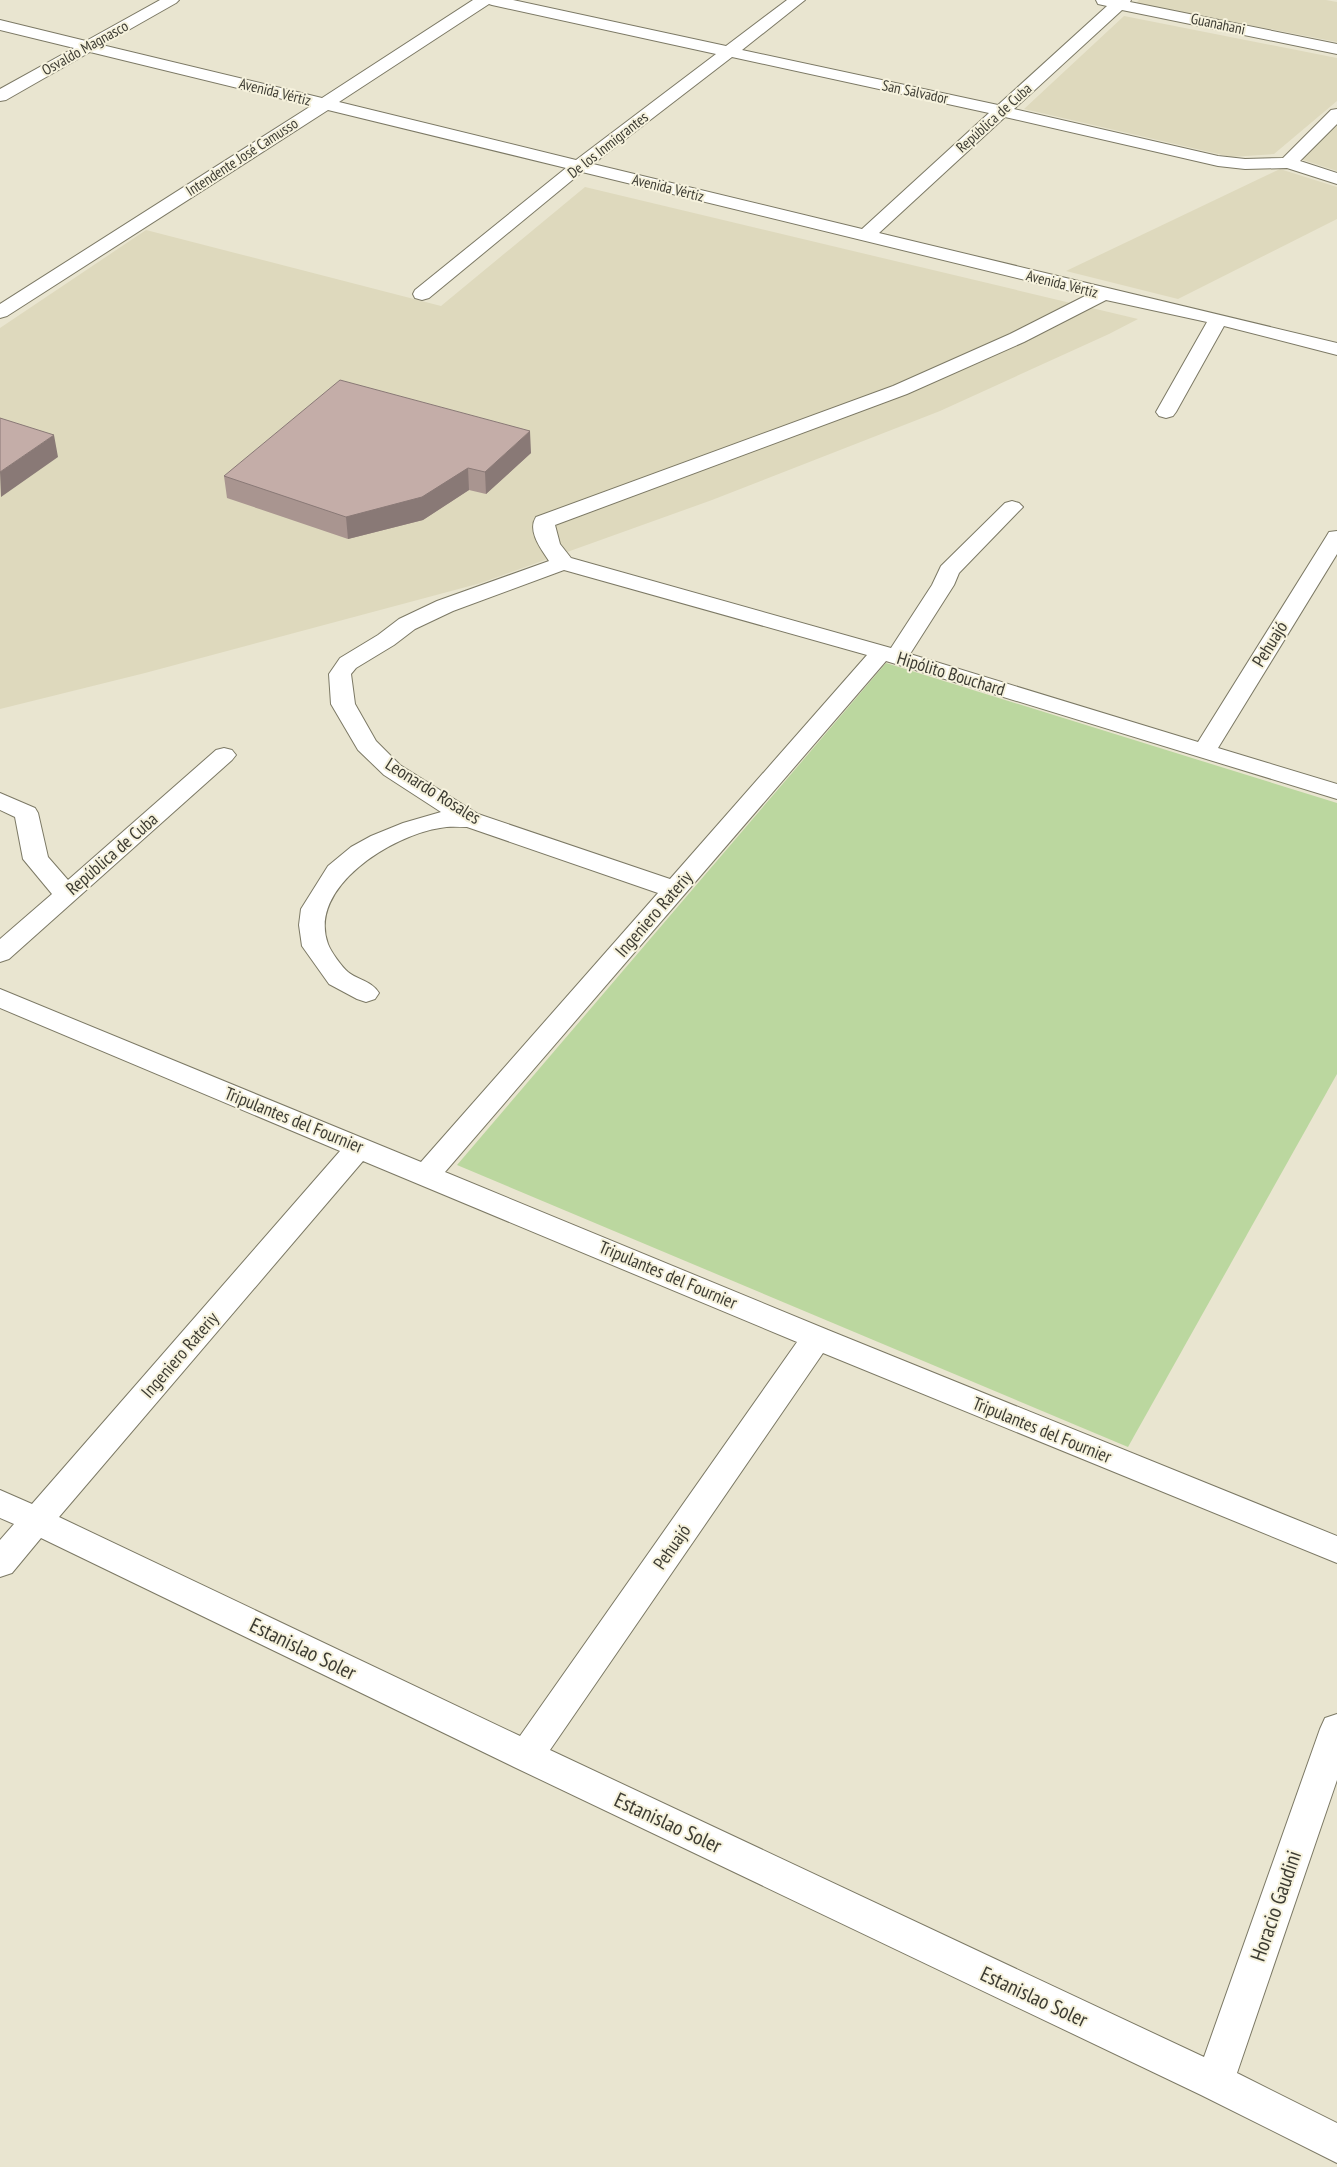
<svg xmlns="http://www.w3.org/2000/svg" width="1337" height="2167" font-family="'PT Sans Narrow',sans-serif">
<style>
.built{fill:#ded9bd}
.green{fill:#bbd79f}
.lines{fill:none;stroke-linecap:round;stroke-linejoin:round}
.minor-casing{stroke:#7c7965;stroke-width:2}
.minor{fill:#fff;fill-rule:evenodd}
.wall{fill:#a99590}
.shaded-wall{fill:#897976}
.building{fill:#c4ada8;stroke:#897976}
.labels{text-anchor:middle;stroke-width:4;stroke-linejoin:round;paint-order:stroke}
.far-street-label{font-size:15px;fill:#3d3c33;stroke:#f6f2dd}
.street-label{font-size:18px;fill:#3d3c33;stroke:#f6f2dd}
.near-street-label{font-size:21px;fill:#3d3c33;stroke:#f6f2dd}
</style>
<rect width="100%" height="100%" fill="#e9e5d0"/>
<path class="built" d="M 1139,0 L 1326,0 L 1337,2 L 1337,42 L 1136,3 Z
M 1124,16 L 1337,58 L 1337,101 L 1274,154 L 1231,157 L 1024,109 Z
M 1337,126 L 1337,171 L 1300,159 Z
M 1280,169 L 1337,187 L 1337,219 L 1178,299 L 1066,271 Z
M 585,187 L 1138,319 L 1109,334 L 940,411 L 712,500 L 481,583 L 145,673 L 0,709 L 0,328 L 146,230 L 441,306 Z"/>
<path class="green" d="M 886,663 L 1337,803 L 1337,1074 L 1128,1447 L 457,1165 Z"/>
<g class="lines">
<defs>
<path id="minor" d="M 160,0 L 179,0 L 176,3 L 102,45 L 322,98 L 473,0 L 513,0 L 726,46 L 787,0 L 805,0 L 742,50 L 998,105 L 1107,6 L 1098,4 L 1096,0 L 1131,0 L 1130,2 L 1337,44 L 1337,54 L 1122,10 L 1014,109 L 1218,156 L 1245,159 L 1283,158 L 1331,110 L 1337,109 L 1337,124 L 1300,161 L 1337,173 L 1337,184 L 1287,168 L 1245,169 L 1218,166 L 1005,117 L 879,233 L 1337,343 L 1337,355 L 1224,326 L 1176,412 L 1173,416 L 1166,418 L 1159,416 L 1156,412 L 1207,322 L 1106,300 L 1024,342 L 907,394 L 555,525 L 560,544 L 571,558 L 891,648 L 932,585 L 941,566 L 1005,503 L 1012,501 L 1019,503 L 1023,507 L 1019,511 L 959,573 L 954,585 L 910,654 L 1198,742 L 1326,537 L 1329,532 L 1337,531 L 1337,554 L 1218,748 L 1337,784 L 1337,799 L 886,661 L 445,1172 L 828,1330 L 1337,1536 L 1337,1563 L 823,1353 L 550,1750 L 1204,2057 L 1320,1729 L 1325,1718 L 1337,1714 L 1337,1780 L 1237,2073 L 1337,2123 L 1337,2163 L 1201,2095 L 514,1767 L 41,1538 L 12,1573 L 0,1577 L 0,1540 L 14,1524 L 0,1518 L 0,1490 L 32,1504 L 340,1151 L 0,1008 L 0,989 L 421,1162 L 658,893 L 467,827 C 458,827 449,826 440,828 C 393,835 307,887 328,944 C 331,952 342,967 348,972 C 358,980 372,981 379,993 L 375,999 L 366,1002 L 357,999 L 329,984 L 302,946 L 299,925 L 301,909 L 328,866 L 351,847 L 371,836 L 403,823 L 441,812 L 384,775 L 358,750 L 331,704 L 329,674 L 340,658 L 378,635 L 399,619 L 437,601 L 549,561 C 541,549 527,531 536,517 L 893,386 L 1010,334 L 1087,295 L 582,172 L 429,298 L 422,300 L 415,298 L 413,294 L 415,290 L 566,168 L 328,110 L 7,316 L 0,318 L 0,304 L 311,106 L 90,52 L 6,100 L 0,101 L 0,89 L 74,48 L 0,30 L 0,20 L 86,41 ZM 489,4 L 492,5 L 716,54 L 576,160 L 339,102 ZM 732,57 L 989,113 L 862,229 L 593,164 ZM 564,570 L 867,655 L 670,879 L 478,814 L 400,765 L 376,741 L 355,704 L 351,674 L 356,668 L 394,645 L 415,629 L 453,611 ZM 363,1161 L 797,1342 L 520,1736 L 59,1517 Z
M 224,748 L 232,750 L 236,755 L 232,760 L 9,959 L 0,962 L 0,939 L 52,894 L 23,859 L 15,817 L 0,810 L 0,793 L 35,808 L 38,813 L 48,857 L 68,880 L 216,750 Z"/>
</defs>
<use href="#minor" class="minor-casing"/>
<use href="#minor" class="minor"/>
</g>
<path class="wall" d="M 531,453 L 486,494 L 469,490 L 423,520 L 348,539 L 227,498 L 224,476 Z"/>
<path class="shaded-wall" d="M 530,431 L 531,453 L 486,494 L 485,472 Z
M 54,435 L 58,457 L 1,497 L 0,472 Z
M 468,468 L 469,490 L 423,520 L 348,539 L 346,517 Z"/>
<path class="building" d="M 340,380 L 530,431 L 485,472 L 468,468 L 422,497 L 346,517 L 224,476 Z
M 0,418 L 54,435 L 0,472 Z"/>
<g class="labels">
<g class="far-street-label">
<text transform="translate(1218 24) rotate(12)" y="5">Guanahani</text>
<text transform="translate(85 48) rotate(-29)" y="5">Osvaldo Magnasco</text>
<text transform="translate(275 92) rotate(14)" y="5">Avenida Vértiz</text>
<text transform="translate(915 92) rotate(12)" y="5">San Salvador</text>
<text transform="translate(994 118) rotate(-42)" y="5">República de Cuba</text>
<text transform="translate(608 145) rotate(-38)" y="5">De los Inmigrantes</text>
<text transform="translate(242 157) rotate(-33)" y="5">Intendente José Camusso</text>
<text transform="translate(668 188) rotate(14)" y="5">Avenida Vértiz</text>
<text transform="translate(1062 284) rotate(14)" y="5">Avenida Vértiz</text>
</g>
<g class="street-label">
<text transform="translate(1270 644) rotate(-58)" y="6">Pehuajó</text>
<text transform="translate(951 674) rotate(17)" y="6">Hipólito Bouchard</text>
<text transform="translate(433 791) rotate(32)" y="6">Leonardo Rosales</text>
<text transform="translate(112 854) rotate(-41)" y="6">República de Cuba</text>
<text transform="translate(654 914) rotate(-49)" y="6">Ingeniero Rateriy</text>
<text transform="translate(294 1120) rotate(22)" y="6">Tripulantes del Fournier</text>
<text transform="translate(668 1275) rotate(23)" y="6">Tripulantes del Fournier</text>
<text transform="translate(180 1355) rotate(-49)" y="6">Ingeniero Rateriy</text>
<text transform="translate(1042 1430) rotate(22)" y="6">Tripulantes del Fournier</text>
<text transform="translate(672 1547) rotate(-55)" y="6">Pehuajó</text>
</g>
<g class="near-street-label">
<text transform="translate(303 1649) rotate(26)" y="7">Estanislao Soler</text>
<text transform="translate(668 1823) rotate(25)" y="7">Estanislao Soler</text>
<text transform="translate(1276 1906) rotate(-71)" y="7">Horacio Gaudini</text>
<text transform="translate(1034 1997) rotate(25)" y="7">Estanislao Soler</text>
</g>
</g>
</svg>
